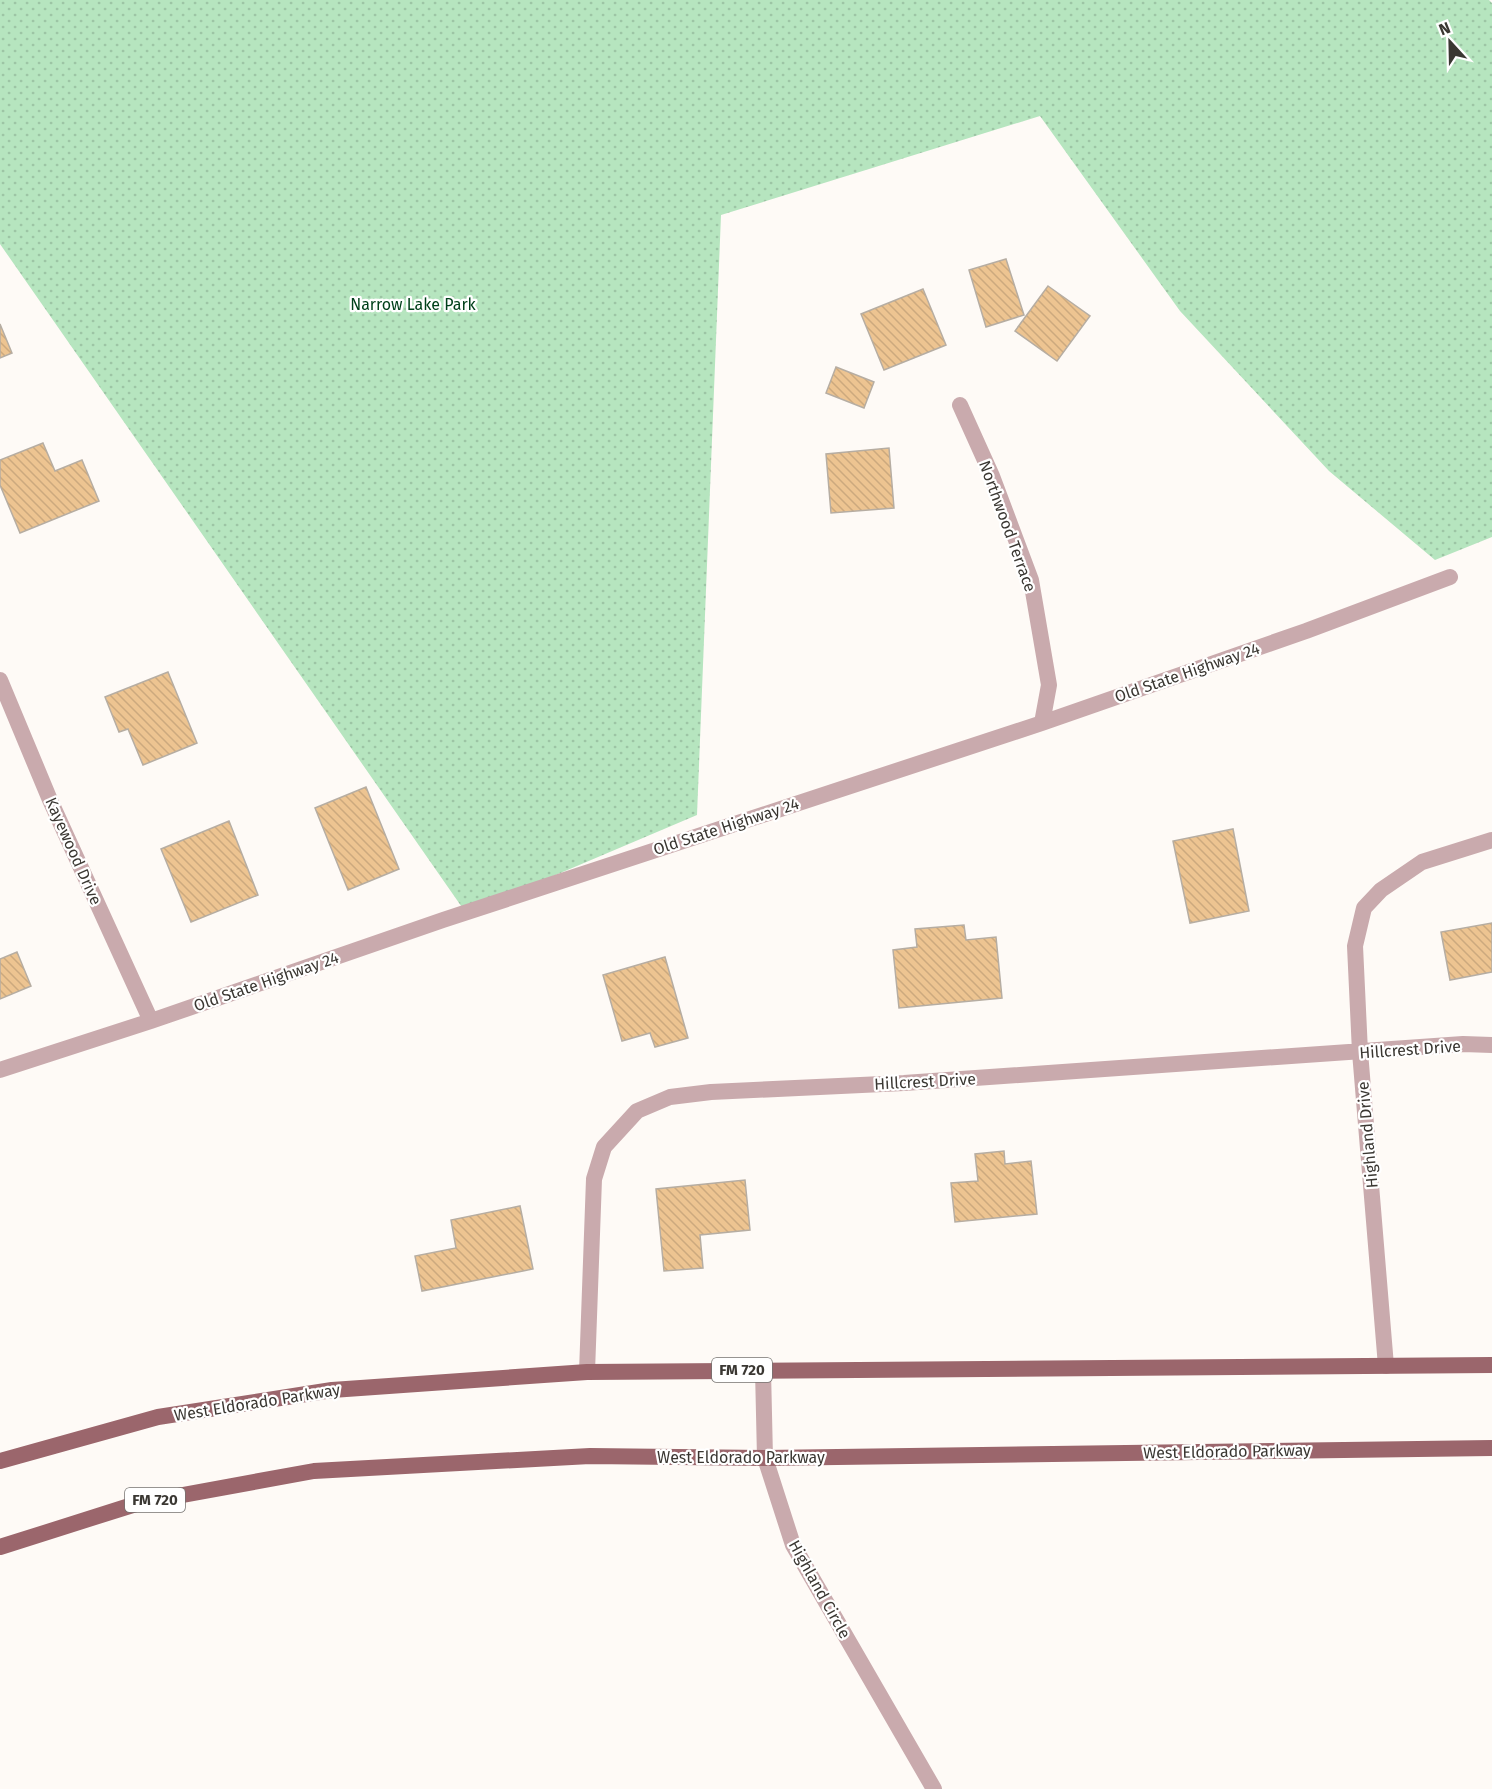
<svg xmlns="http://www.w3.org/2000/svg" width="1492" height="1789" font-family="'Fira Sans',sans-serif">
<style>
.park{fill:url(#park-dots)}
.building{fill:url(#building-back-hatch);stroke:#b6ada2;stroke-width:1.5}
.lines{fill:none;stroke-linecap:round;stroke-linejoin:round}
.minor{stroke:#c9aaad;stroke-width:16}
.primary{stroke:#9b666c;stroke-width:16}
.labels{text-anchor:middle;stroke-width:4.5;stroke-linejoin:round;paint-order:stroke}
.shield{fill:#fff;stroke:#757370;stroke-width:1.5}
.shield-label{font-size:15px;font-weight:bold;fill:#3a3732}
.park-label{font-size:16px;fill:#00401a;stroke:#fff}
.street-label{font-size:16px;fill:#3a3732;stroke:#fff}
</style>
<defs>
<pattern id="park-dots" width="8" height="8" patternUnits="userSpaceOnUse" patternTransform="scale(1.5)"><rect width="8" height="8" fill="#b6e5bf"/><path d="M2 2h.1M6 6h.1" fill="none" stroke="#9dc5a5" stroke-width="1.8" stroke-linecap="round"/></pattern>
<pattern id="building-back-hatch" width="6" height="6" patternUnits="userSpaceOnUse" patternTransform="scale(1.5)"><rect width="6" height="6" fill="#edc491"/><path d="M-1 5l2 2M0 0l6 6M5-1l2 2" fill="none" stroke="#cca97e"/></pattern>
</defs>
<rect width="100%" height="100%" fill="#fefaf6"/>
<path class="park" d="M 0,0 L 1489,0 L 1492,3 L 1492,537 L 1435,560 L 1329,471 L 1180,311 L 1040,116 L 721,215 L 697,815 L 466,913 L 0,244 Z"/>
<path class="building" d="M 1006,259 L 1024,315 L 986,327 L 969,270 Z
M 1048,286 L 1090,316 L 1057,361 L 1015,331 Z
M 923,289 L 946,345 L 884,370 L 861,314 Z
M 0,324 L 12,353 L 0,358 Z
M 836,367 L 874,382 L 864,408 L 826,393 Z
M 43,443 L 55,471 L 82,460 L 99,501 L 20,533 L 0,485 L 0,460 Z
M 889,448 L 894,508 L 831,513 L 826,454 Z
M 168,672 L 197,743 L 143,765 L 128,729 L 119,732 L 105,697 Z
M 366,787 L 399,869 L 348,890 L 315,808 Z
M 229,821 L 258,895 L 191,922 L 161,849 Z
M 1233,829 L 1249,911 L 1190,923 L 1173,841 Z
M 1492,923 L 1492,972 L 1450,980 L 1441,932 Z
M 964,925 L 966,940 L 996,937 L 1002,998 L 899,1008 L 893,950 L 917,947 L 915,929 Z
M 17,952 L 31,986 L 0,999 L 0,959 Z
M 665,957 L 688,1038 L 655,1047 L 650,1033 L 622,1041 L 603,975 Z
M 1004,1151 L 1005,1164 L 1031,1161 L 1037,1214 L 955,1222 L 951,1183 L 978,1181 L 975,1154 Z
M 745,1180 L 750,1230 L 700,1235 L 703,1268 L 664,1271 L 656,1189 Z
M 520,1206 L 533,1269 L 422,1291 L 415,1256 L 456,1248 L 451,1220 Z"/>
<g class="lines">
<path class="minor" d="M 960,405 L 992,476 L 1031,580 L 1049,685 L 1042,723
M 0,680 L 50,800 L 151,1021
M 0,1070 L 151,1021 L 443,920 L 1042,723 L 1306,631 L 1450,577
M 1386,1366 L 1360,1052 L 1355,946 L 1364,908 L 1381,890 L 1422,862 L 1492,840
M 763,1370 L 765,1458 L 793,1545 L 934,1789
M 587,1372 L 594,1179 L 604,1147 L 637,1111 L 670,1097 L 711,1092 L 904,1083 L 1463,1044 L 1492,1045"/>
<path class="primary" d="M 0,1461 L 158,1417 L 332,1390 L 587,1372 L 1492,1365
M 0,1547 L 139,1503 L 314,1471 L 590,1456 L 765,1458 L 1492,1448"/>
</g>
<g class="labels">
<g class="shield">
<rect x="712" y="1358" width="60" height="24" rx="4.5"/>
<rect x="125" y="1488" width="60" height="24" rx="4.5"/>
</g>
<g class="shield-label">
<text x="742" y="1375">FM 720</text>
<text x="155" y="1505">FM 720</text>
</g>
<g class="park-label">
<text x="413" y="310">Narrow Lake Park</text>
</g>
<g class="street-label">
<text transform="translate(1008 526) rotate(70)" y="6">Northwood Terrace</text>
<text transform="translate(1187 672) rotate(-19)" y="6">Old State Highway 24</text>
<text transform="translate(726 826) rotate(-18)" y="6">Old State Highway 24</text>
<text transform="translate(74 851) rotate(66)" y="6">Kayewood Drive</text>
<text transform="translate(266 981) rotate(-19)" y="6">Old State Highway 24</text>
<text transform="translate(1410 1049) rotate(-4)" y="6">Hillcrest Drive</text>
<text transform="translate(925 1081) rotate(-3)" y="6">Hillcrest Drive</text>
<text transform="translate(1367 1135) rotate(-95)" y="6">Highland Drive</text>
<text transform="translate(257 1402) rotate(-9)" y="6">West Eldorado Parkway</text>
<text transform="translate(1227 1451) rotate(-1)" y="6">West Eldorado Parkway</text>
<text x="741" y="1463">West Eldorado Parkway</text>
<text transform="translate(820 1589) rotate(61)" y="6">Highland Circle</text>
</g>
</g>
<g transform="translate(1450 42) rotate(338)" stroke="#ffffff" stroke-width="4.5" paint-order="stroke">
<path d="M0-4.5L10 22L0 15L-10 22Z" fill="#3a3732"/>
<text y="-9" font-size="16" font-weight="bold" text-anchor="middle" fill="#3a3732">N</text>
</g>
</svg>
